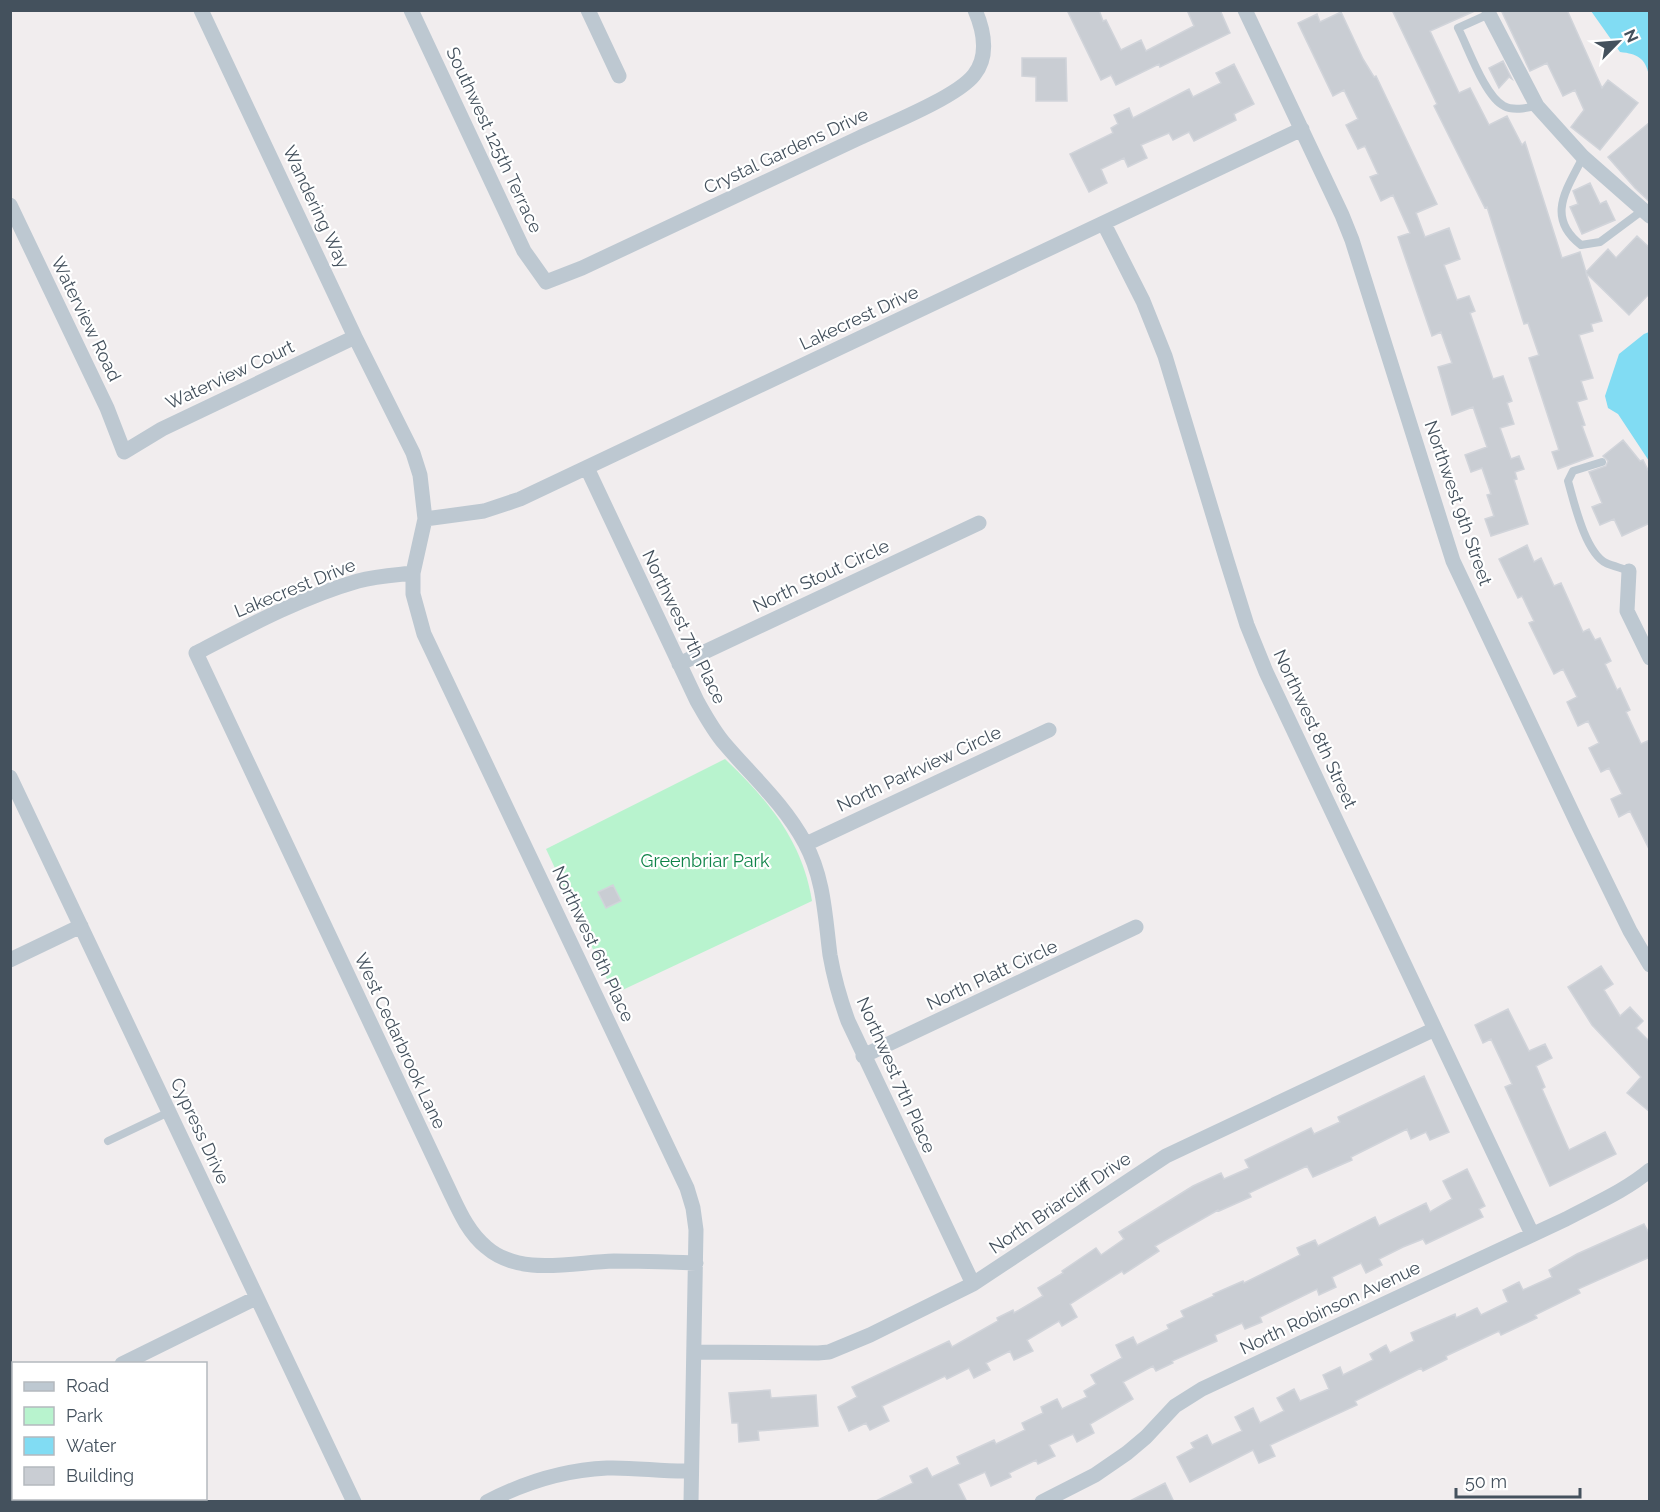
<svg xmlns="http://www.w3.org/2000/svg" width="1660" height="1512" font-family="Raleway,sans-serif">
<style>
.green{fill:#b8f3ce}
.water{fill:#81dcf3}
.building{fill:#c9cdd3;stroke:#d1d4da;stroke-width:1.5}
.lines{fill:none;stroke-linecap:round;stroke-linejoin:round}
.service{stroke:#bdc8d1;stroke-width:8}
.minor{stroke:#bdc8d1;stroke-width:15}
.labels{text-anchor:middle;stroke-width:4.5;stroke-linejoin:round;paint-order:stroke}
.street-label{font-size:18px;fill:#44515d;stroke:#fff}
.park-label{font-size:18px;fill:#0f8449;stroke:#fff}
</style>
<rect width="100%" height="100%" fill="#f1edee"/>
<path class="green" d="M 725,759 C 768,800 802,840 812,901 L 614,994 L 546,849 Z"/>
<path class="water" d="M 1591,11 L 1649,11 L 1649,75 C 1645,58 1638,54 1620,52 Z
M 1649,332 L 1650,332 L 1649,461 L 1618,414 L 1608,408 L 1605,396 L 1619,354 L 1644,334 Z"/>
<path class="building" d="M 1067,10 L 1099,10 L 1103,21 L 1106,20 L 1121,50 L 1141,40 L 1146,51 L 1194,26 L 1187,10 L 1220,10 L 1230,33 L 1160,67 L 1159,64 L 1116,85 L 1111,75 L 1101,80 Z
M 1392,10 L 1477,10 L 1430,31 L 1459,93 L 1470,88 L 1489,125 L 1507,116 L 1522,145 L 1525,142 L 1562,258 L 1580,252 L 1586,272 L 1608,249 L 1616,258 L 1637,236 L 1650,248 L 1650,293 L 1629,315 L 1586,273 L 1602,321 L 1591,324 L 1593,331 L 1579,335 L 1593,378 L 1581,381 L 1587,399 L 1577,402 L 1585,425 L 1582,426 L 1593,456 L 1558,469 L 1552,452 L 1559,450 L 1529,358 L 1539,355 L 1528,323 L 1524,324 L 1487,207 L 1485,208 L 1434,106 L 1437,104 Z
M 1501,10 L 1567,10 L 1602,88 L 1608,80 L 1638,103 L 1600,150 L 1571,127 L 1584,110 L 1575,90 L 1563,96 L 1547,63 L 1530,71 Z
M 1341,12 L 1363,59 L 1374,77 L 1376,76 L 1437,204 L 1416,213 L 1425,237 L 1449,228 L 1460,259 L 1444,265 L 1457,300 L 1469,296 L 1475,311 L 1470,313 L 1493,379 L 1503,376 L 1512,401 L 1507,403 L 1514,424 L 1500,428 L 1511,459 L 1519,456 L 1524,469 L 1515,472 L 1517,479 L 1514,480 L 1528,524 L 1491,536 L 1485,519 L 1494,516 L 1487,495 L 1491,494 L 1482,468 L 1471,472 L 1465,455 L 1487,447 L 1473,407 L 1452,415 L 1438,367 L 1452,363 L 1441,332 L 1432,336 L 1398,237 L 1410,233 L 1393,195 L 1381,201 L 1370,177 L 1378,174 L 1365,146 L 1358,149 L 1346,125 L 1358,119 L 1344,90 L 1333,96 L 1298,23 L 1317,14 L 1320,22 Z
M 1022,58 L 1066,58 L 1067,101 L 1036,101 L 1036,77 L 1022,76 Z
M 1503,61 L 1512,79 L 1509,77 L 1499,88 L 1489,68 Z
M 1234,64 L 1254,104 L 1234,114 L 1236,120 L 1194,141 L 1189,132 L 1173,140 L 1169,133 L 1141,145 L 1147,158 L 1128,167 L 1124,158 L 1101,169 L 1107,183 L 1089,192 L 1070,154 L 1113,133 L 1111,128 L 1118,124 L 1114,115 L 1129,108 L 1133,118 L 1189,89 L 1193,97 L 1221,83 L 1216,73 Z
M 1650,122 L 1650,202 L 1635,188 L 1608,157 Z
M 1590,183 L 1600,204 L 1606,201 L 1615,220 L 1582,234 L 1570,207 L 1578,204 L 1573,191 Z
M 1623,440 L 1640,461 L 1643,460 L 1650,474 L 1650,523 L 1622,536 L 1614,519 L 1600,525 L 1592,507 L 1602,503 L 1589,472 L 1606,466 L 1608,461 L 1603,456 Z
M 1527,545 L 1534,562 L 1541,558 L 1554,586 L 1561,583 L 1583,632 L 1589,629 L 1595,640 L 1600,638 L 1611,661 L 1605,664 L 1617,690 L 1620,688 L 1630,710 L 1626,712 L 1641,744 L 1650,740 L 1650,851 L 1630,811 L 1619,817 L 1611,799 L 1622,794 L 1609,768 L 1601,772 L 1589,748 L 1599,743 L 1588,721 L 1578,726 L 1567,702 L 1577,697 L 1563,669 L 1554,674 L 1529,623 L 1534,621 L 1522,596 L 1518,598 L 1499,559 Z
M 613,885 L 621,901 L 606,908 L 598,892 Z
M 1601,966 L 1613,984 L 1604,990 L 1620,1016 L 1630,1007 L 1643,1021 L 1636,1028 L 1650,1042 L 1650,1112 L 1627,1093 L 1641,1077 L 1592,1025 L 1568,987 Z
M 1508,1009 L 1529,1051 L 1545,1044 L 1552,1058 L 1536,1066 L 1545,1087 L 1542,1089 L 1569,1150 L 1605,1132 L 1616,1154 L 1550,1186 L 1505,1087 L 1512,1084 L 1500,1058 L 1491,1039 L 1483,1043 L 1475,1025 Z
M 1424,1076 L 1449,1132 L 1430,1140 L 1426,1132 L 1411,1139 L 1407,1129 L 1351,1157 L 1352,1160 L 1313,1177 L 1307,1166 L 1249,1193 L 1251,1197 L 1219,1211 L 1218,1210 L 1155,1246 L 1159,1251 L 1124,1274 L 1122,1271 L 1070,1304 L 1077,1317 L 1062,1326 L 1059,1321 L 1027,1340 L 1033,1351 L 1014,1360 L 1010,1351 L 986,1363 L 990,1370 L 974,1378 L 969,1368 L 947,1379 L 945,1376 L 882,1406 L 889,1421 L 870,1430 L 866,1423 L 849,1431 L 838,1407 L 857,1397 L 852,1387 L 949,1341 L 952,1347 L 998,1321 L 997,1318 L 1013,1310 L 1014,1313 L 1043,1296 L 1038,1288 L 1063,1273 L 1062,1271 L 1096,1248 L 1101,1255 L 1124,1239 L 1119,1232 L 1193,1186 L 1221,1173 L 1224,1179 L 1249,1168 L 1245,1160 L 1311,1128 L 1314,1134 L 1340,1122 L 1338,1117 Z
M 1467,1169 L 1485,1206 L 1479,1209 L 1483,1217 L 1426,1244 L 1423,1239 L 1403,1247 L 1379,1259 L 1382,1265 L 1366,1273 L 1361,1263 L 1332,1277 L 1336,1287 L 1319,1295 L 1317,1289 L 1260,1317 L 1262,1322 L 1245,1329 L 1242,1323 L 1215,1335 L 1217,1341 L 1172,1361 L 1173,1363 L 1156,1371 L 1153,1366 L 1123,1382 L 1133,1399 L 1090,1424 L 1094,1433 L 1077,1442 L 1073,1434 L 1049,1445 L 1055,1456 L 1038,1464 L 1036,1460 L 1009,1473 L 1011,1477 L 991,1486 L 985,1472 L 958,1484 L 967,1502 L 874,1502 L 913,1483 L 910,1476 L 927,1468 L 932,1477 L 960,1464 L 957,1457 L 994,1440 L 996,1444 L 1025,1430 L 1022,1423 L 1043,1413 L 1041,1407 L 1057,1399 L 1062,1409 L 1087,1397 L 1084,1391 L 1096,1384 L 1091,1375 L 1122,1358 L 1116,1345 L 1133,1337 L 1137,1345 L 1169,1329 L 1167,1325 L 1184,1317 L 1181,1311 L 1214,1296 L 1213,1294 L 1243,1281 L 1244,1283 L 1300,1255 L 1297,1248 L 1315,1240 L 1318,1246 L 1375,1217 L 1379,1226 L 1426,1203 L 1430,1212 L 1452,1199 L 1443,1181 Z
M 1644,1224 L 1650,1235 L 1650,1257 L 1578,1289 L 1580,1293 L 1535,1315 L 1537,1318 L 1501,1335 L 1499,1331 L 1446,1356 L 1447,1359 L 1423,1371 L 1421,1368 L 1355,1401 L 1357,1405 L 1270,1445 L 1275,1456 L 1259,1463 L 1253,1450 L 1190,1482 L 1177,1457 L 1194,1448 L 1191,1443 L 1207,1435 L 1212,1445 L 1242,1431 L 1235,1417 L 1253,1408 L 1260,1423 L 1284,1411 L 1277,1398 L 1294,1389 L 1300,1401 L 1329,1389 L 1323,1375 L 1340,1367 L 1343,1375 L 1373,1360 L 1370,1354 L 1386,1345 L 1390,1353 L 1414,1341 L 1411,1333 L 1455,1314 L 1456,1318 L 1477,1308 L 1481,1315 L 1508,1302 L 1503,1290 L 1519,1282 L 1523,1290 L 1552,1277 L 1549,1270 L 1577,1254 Z
M 770,1390 L 771,1398 L 816,1395 L 818,1426 L 758,1431 L 759,1440 L 739,1442 L 738,1423 L 732,1423 L 729,1393 Z
M 1165,1483 L 1174,1502 L 1128,1502 Z"/>
<g class="lines">
<path class="service" d="M 1489,14 L 1458,28 C 1468,47 1485,97 1504,106 C 1513,111 1527,108 1537,106
M 1583,157 C 1567,189 1545,217 1581,245 L 1600,242 L 1643,210
M 1602,462 L 1573,471 L 1568,481 C 1574,502 1585,552 1606,563 C 1613,566 1621,568 1629,571
M 108,1141 L 169,1112"/>
<path class="minor" d="M 201,10 L 355,337 L 413,453 L 420,475 L 425,519 L 413,573 L 413,594 L 424,634 L 687,1188 L 693,1208 L 696,1230 L 691,1502
M 411,10 L 524,251 L 546,282 L 582,268 C 674,225 766,182 859,138 C 887,125 957,97 974,75 C 989,56 984,31 975,10
M 588,10 L 619,76
M 1245,10 L 1342,215 L 1352,240 L 1453,561 L 1581,831 L 1630,931 L 1650,965
M 1489,14 L 1537,106 L 1583,157 L 1650,216
M 10,205 L 107,408 L 124,452 L 162,429 L 355,337
M 1104,224 L 1143,301 L 1165,356 L 1227,561 L 1247,625 L 1266,672 L 1532,1234
M 587,468 L 697,701 C 705,715 713,730 724,743 C 752,776 784,804 805,843 C 824,878 825,916 830,955 C 834,978 840,999 848,1021 L 973,1284
M 425,519 L 484,511 L 520,499 L 1302,129
M 1629,571 L 1627,611 L 1650,658
M 413,573 C 395,575 376,576 358,581 C 302,597 248,626 196,653 L 451,1194 C 460,1213 469,1233 486,1247 C 520,1277 573,1262 614,1261 C 641,1261 669,1262 696,1263
M 679,664 L 979,523
M 10,777 L 354,1502
M 806,844 L 1049,730
M 10,960 L 81,926
M 863,1056 L 1136,927
M 694,1352 L 818,1353 L 829,1352 L 870,1335 L 973,1284 L 1166,1156 L 1435,1029
M 122,1364 L 256,1298
M 10,1418 L 14,1417
M 102,1498 L 106,1502
M 487,1502 C 525,1482 564,1470 607,1468 C 635,1467 663,1472 691,1471
M 1042,1502 L 1095,1475 L 1127,1453 L 1146,1437 L 1175,1406 L 1202,1389 L 1566,1219 C 1594,1204 1625,1191 1650,1170"/>
</g>
<g class="labels">
<g class="street-label">
<text transform="translate(494 140) rotate(65)" y="6">Southwest 125th Terrace</text>
<text transform="translate(786 151) rotate(-25)" y="6">Crystal Gardens Drive</text>
<text transform="translate(316 207) rotate(65)" y="6">Wandering Way</text>
<text transform="translate(859 318) rotate(-25)" y="6">Lakecrest Drive</text>
<text transform="translate(86 319) rotate(64)" y="6">Waterview Road</text>
<text transform="translate(230 375) rotate(-25)" y="6">Waterview Court</text>
<text transform="translate(1458 503) rotate(71)" y="6">Northwest 9th Street</text>
<text transform="translate(821 576) rotate(-25)" y="6">North Stout Circle</text>
<text transform="translate(295 588) rotate(-22)" y="6">Lakecrest Drive</text>
<text transform="translate(684 627) rotate(64)" y="6">Northwest 7th Place</text>
<text transform="translate(1315 729) rotate(65)" y="6">Northwest 8th Street</text>
<text transform="translate(919 769) rotate(-25)" y="6">North Parkview Circle</text>
<text transform="translate(593 944) rotate(65)" y="6">Northwest 6th Place</text>
<text transform="translate(992 975) rotate(-25)" y="6">North Platt Circle</text>
<text transform="translate(400 1041) rotate(65)" y="6">West Cedarbrook Lane</text>
<text transform="translate(896 1075) rotate(66)" y="6">Northwest 7th Place</text>
<text transform="translate(200 1131) rotate(65)" y="6">Cypress Drive</text>
<text transform="translate(1060 1203) rotate(-34)" y="6">North Briarcliff Drive</text>
<text transform="translate(1330 1308) rotate(-25)" y="6">North Robinson Avenue</text>
</g>
<g class="park-label">
<text x="705" y="867">Greenbriar Park</text>
</g>
</g>
<rect width="1660" height="1512" fill="none" stroke="#44515d" stroke-width="24"/>
<rect x="12" y="1362" width="195" height="138" fill="#ffffff" stroke="#b4b9be" stroke-width="1.5"/>
<rect x="24" y="1382" width="30" height="9" fill="#bdc8d1" stroke="#b4b9be" stroke-width="1.5"/>
<text x="66" y="1392" font-size="18" fill="#44515d">Road</text>
<rect x="24" y="1407" width="30" height="18" fill="#b8f3ce" stroke="#b4b9be" stroke-width="1.5"/>
<text x="66" y="1422" font-size="18" fill="#44515d">Park</text>
<rect x="24" y="1437" width="30" height="18" fill="#81dcf3" stroke="#b4b9be" stroke-width="1.5"/>
<text x="66" y="1452" font-size="18" fill="#44515d">Water</text>
<rect x="24" y="1467" width="30" height="18" fill="#c9cdd3" stroke="#b4b9be" stroke-width="1.5"/>
<text x="66" y="1482" font-size="18" fill="#44515d">Building</text>
<g transform="translate(1618 42) rotate(65)" stroke="#ffffff" stroke-width="4.5" paint-order="stroke">
<path d="M0-4.5L10 22L0 15L-10 22Z" fill="#44515d"/>
<text y="-9" font-size="16" font-weight="bold" text-anchor="middle" fill="#44515d">N</text>
</g>
<path d="M1456 1488v9h124v-9" fill="none" stroke="#44515d" stroke-width="3"/>
<text x="1465" y="1488" font-size="18" fill="#44515d" stroke="#ffffff" stroke-width="4.5" paint-order="stroke">50 m</text>
</svg>
